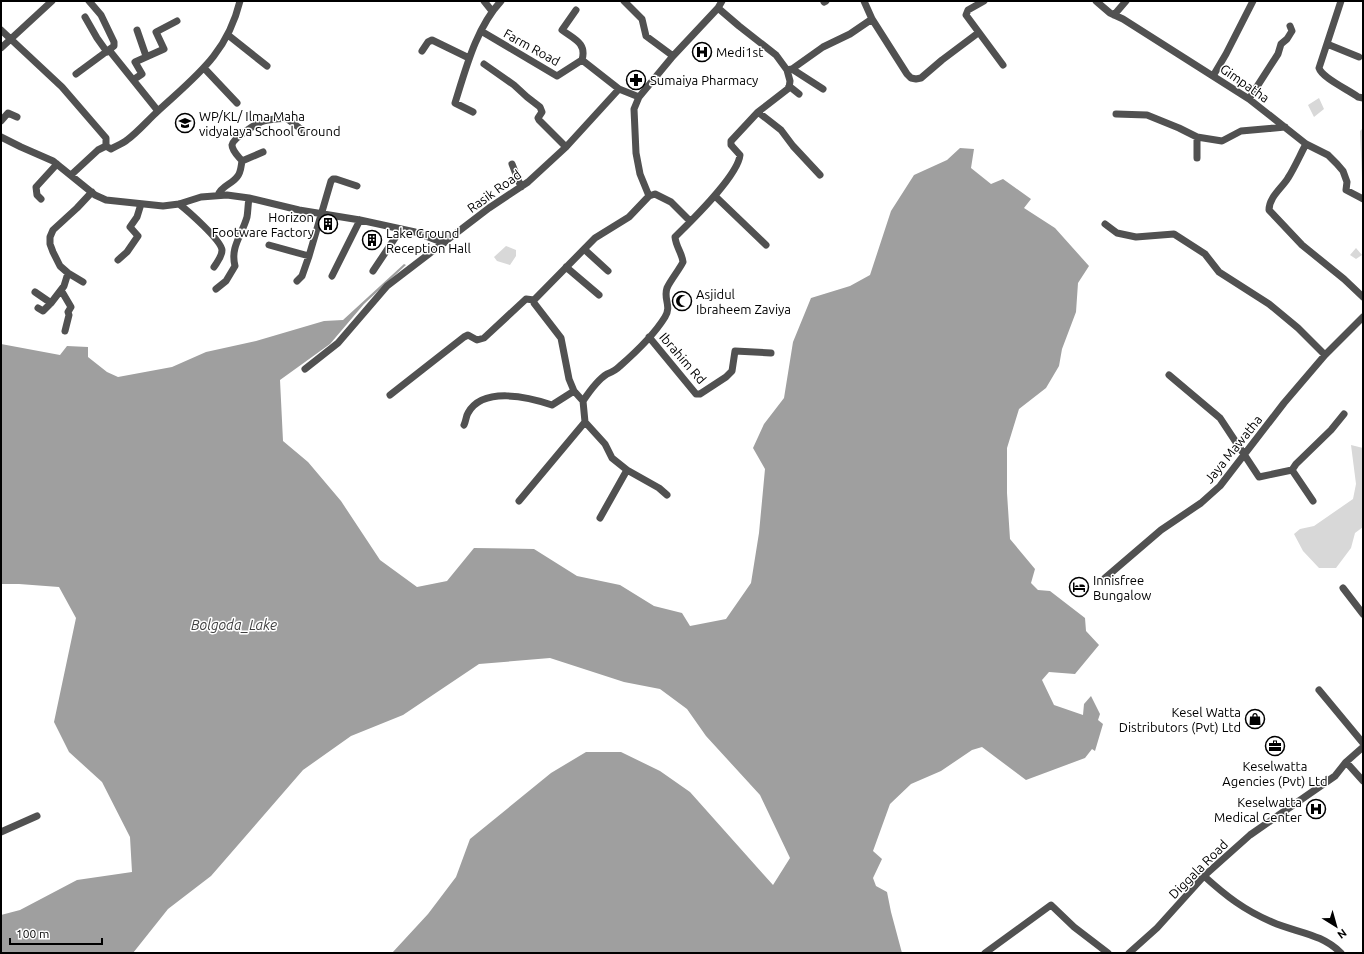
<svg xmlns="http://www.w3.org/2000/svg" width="1364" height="954" font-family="Ubuntu,sans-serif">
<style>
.green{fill:#d8d8d8}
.water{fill:#9f9f9f}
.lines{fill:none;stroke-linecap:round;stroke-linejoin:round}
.street{stroke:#515151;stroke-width:7}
.labels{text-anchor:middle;stroke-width:3;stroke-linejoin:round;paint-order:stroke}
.street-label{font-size:13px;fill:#000;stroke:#fff}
.poi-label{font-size:13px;fill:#000;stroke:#fff;text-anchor:start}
.water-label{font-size:14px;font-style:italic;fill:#404040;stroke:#fff}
</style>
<rect width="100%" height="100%" fill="#fff"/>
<path class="green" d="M 1319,98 L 1324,109 L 1314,117 L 1308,105 Z
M 1363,128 L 1363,202 L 1360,131 Z
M 506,246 L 516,250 L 516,256 L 510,265 L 497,261 L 494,257 Z
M 1356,248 L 1362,255 L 1356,259 L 1350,255 Z
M 1351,445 L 1363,448 L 1363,527 L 1355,533 L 1351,548 L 1336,568 L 1319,568 L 1303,551 L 1294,534 L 1300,529 L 1314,526 L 1353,499 L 1356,484 Z"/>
<path class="water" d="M 960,148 L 974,149 L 971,168 L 991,184 L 1003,179 L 1031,199 L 1024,208 L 1055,228 L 1089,266 L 1078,283 L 1076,312 L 1062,349 L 1059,366 L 1046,388 L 1019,409 L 1007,448 L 1007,493 L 1010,539 L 1035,569 L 1031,583 L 1038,590 L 1050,591 L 1085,618 L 1086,631 L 1099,645 L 1075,674 L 1049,672 L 1042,680 L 1054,705 L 1083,715 L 1084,704 L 1091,696 L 1100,714 L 1098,720 L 1103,724 L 1095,751 L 1092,749 L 1085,758 L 1026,780 L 982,747 L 972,750 L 941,771 L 911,784 L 890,804 L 873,851 L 882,859 L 873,878 L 876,886 L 887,892 L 891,912 L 902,953 L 392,953 L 428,914 L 456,877 L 470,839 L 551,773 L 586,752 L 621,752 L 660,771 L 690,792 L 773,885 L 790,858 L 760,795 L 706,736 L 687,709 L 660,689 L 624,682 L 550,658 L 479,664 L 403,715 L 351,736 L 303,770 L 211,876 L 168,909 L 133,953 L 1,953 L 1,915 L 20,910 L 77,880 L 132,872 L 130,837 L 102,782 L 69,752 L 54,722 L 76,618 L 59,587 L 19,584 L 1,584 L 1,344 L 60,355 L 67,346 L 88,347 L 88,357 L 107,372 L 118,377 L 172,367 L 206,352 L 256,341 L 324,321 L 343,320 L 404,264 L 406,265 L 364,304 L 330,344 L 280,380 L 283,441 L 308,462 L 341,501 L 380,560 L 417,587 L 447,581 L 474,548 L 534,549 L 577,576 L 620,585 L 654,606 L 682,613 L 690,626 L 726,619 L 751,583 L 759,533 L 765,469 L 753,448 L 764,424 L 784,398 L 793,342 L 811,298 L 850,286 L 870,275 L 891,211 L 914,175 L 947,160 Z"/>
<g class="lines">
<path class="street" d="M 484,1 L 492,11
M 624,1 L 642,19 L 646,36 L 673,56
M 864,1 L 872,19 L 907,74 L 911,78 L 916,79 L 921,78 L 942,60 L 978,33
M 984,1 L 968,10 L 966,15 L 1003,65
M 1096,1 L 1110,13 L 1123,19 L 1249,99 L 1306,144 L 1328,155 L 1337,164 L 1343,171 L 1347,182 L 1346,190 L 1363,199
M 1341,1 L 1319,68 C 1322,78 1349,90 1358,97 L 1363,98
M 824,2 L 826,1
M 576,10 L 562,30 C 574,39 587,43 582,60
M 1114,15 L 1126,1
M 85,17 L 97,38 L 107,52
M 1,30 L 62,87 L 106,138 L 106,146 L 98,150 L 71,175
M 137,30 L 146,56
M 481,31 L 557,76 L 582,60 L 619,89 L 639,97
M 228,35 L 267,66
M 1327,44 L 1359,57
M 1,48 L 52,1
M 109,50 L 158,111
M 422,51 L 428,42 L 432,40 L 469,58
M 484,64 L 514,85 L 527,97 L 540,107 L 542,112 L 538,118 L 539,120 L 566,147
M 204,68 L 237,103
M 792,69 L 823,89
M 787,70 L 792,69 L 823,47 L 850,34 L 872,19
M 76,74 L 114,46 L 114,42 L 101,15 L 89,1
M 1213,76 L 1226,54 L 1253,1
M 133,80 L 142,74 L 135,62 L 164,49 L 156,32 L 177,21
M 789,86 L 799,94
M 1249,99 L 1278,54 L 1281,44 L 1287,39 L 1292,31 L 1290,26
M 473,112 L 455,103 C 466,68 476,28 501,1
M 758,112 L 781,130 L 793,146 L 820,175
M 1116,114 L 1147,115 L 1179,128 L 1197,137 L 1222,141 L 1241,131 L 1285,127
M 1,121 L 8,113 L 17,117
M 1,137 L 21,147 L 53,161 L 95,195 L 106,200 L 163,206 L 179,204 L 201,197 L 227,195 L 249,198 L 299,210 L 360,220 L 415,232 L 444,243
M 1197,137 L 1197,158
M 1306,144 C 1300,155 1295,167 1288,178 C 1282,188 1269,197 1269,210 L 1302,245 L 1344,279 L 1363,297
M 106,146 L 111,149 C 116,146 122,144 127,140 C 138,132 148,120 158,111 C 196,76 227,54 240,1
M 242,161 C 239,157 232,151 232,145 C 233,138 257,123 264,121 C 271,119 279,119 286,118 L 305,132
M 512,164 L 521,187
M 218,195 C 221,186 232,184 237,177 C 241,173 241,166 242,161 L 263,152
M 649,196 L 655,194 L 671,202 L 690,221
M 715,196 L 766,245
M 41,199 L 37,195 L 36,187 L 57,164
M 179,204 C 188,211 221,240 222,250 C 222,257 217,262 214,267
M 1105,224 L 1117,233 L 1136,237 L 1174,234 L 1205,254 L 1219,272 L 1269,304 L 1298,328 L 1325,355
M 269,245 L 309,256
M 584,249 L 608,271
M 118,260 L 127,252 L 138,236 L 130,227 L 137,217 L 141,204
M 566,267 L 599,295
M 373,271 L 401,229
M 332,276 L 360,220
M 297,281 L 302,276 L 309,256 L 331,181 L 333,179 L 336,179 L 357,186
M 83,282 L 68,273 L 60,266 L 53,252 L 50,244 L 50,237 L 53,230 L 77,208 L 92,192
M 216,289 L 226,281 L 235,266 C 230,247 242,235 247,217 C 248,211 248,204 249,198
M 61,290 L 71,307 L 68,312 L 69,315 L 65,331
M 35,292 L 51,303 L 64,286 L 68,273
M 38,308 L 43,311 L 51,303
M 649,337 L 696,394 L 700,394 L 726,377 L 732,371 L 735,351 L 771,353
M 305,369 L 338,343 L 387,286 L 489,208 L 528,182 L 566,147 L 619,89
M 1169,375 L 1220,418 L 1259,477 L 1292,470 L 1296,464 L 1331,430 L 1344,414
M 390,395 L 464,337 L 468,335 L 477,340 L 484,338 L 526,299 L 534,300
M 583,401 C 589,392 597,380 607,374 C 612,372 616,370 620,366 C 636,352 654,335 665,317 C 672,306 663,299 667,288 C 670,281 679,270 683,262 C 682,253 676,247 675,237 C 691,221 738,176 740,155 L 731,145 L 731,141 L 758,112 L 789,88 L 790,81 L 787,70 L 776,55 L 739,26 L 718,8
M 464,425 C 466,421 466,416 468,413 C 483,386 529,397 552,405 L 574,391
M 627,470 L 659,488 L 667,495
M 1292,470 L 1313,501
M 519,501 L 585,422
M 600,518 L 627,470 L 612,458 L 605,444 L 585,422 L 583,401 L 574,391 L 569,379 L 561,338 L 534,303 L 534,300 L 595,238 L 629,217 L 649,196 L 640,174 L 636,153 L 634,109 L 639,97 L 673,56 L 718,8 L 722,1
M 1105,578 L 1161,530 L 1201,503 L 1220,486 L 1284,403 L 1325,355 L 1363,317
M 1343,588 L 1363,614
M 1319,690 L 1363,743
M 1346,762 L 1363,781
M 1,832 L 37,816
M 1204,876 C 1226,896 1244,910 1272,922 C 1297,933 1321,933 1341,953
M 985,953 L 1051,905 L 1074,927 L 1108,953
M 1129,953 L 1157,928 L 1204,876 L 1250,835 L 1335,776 L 1346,762 L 1363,747"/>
</g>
<defs>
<symbol id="hospital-ring" viewBox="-11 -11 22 22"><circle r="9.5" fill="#fff" stroke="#000" stroke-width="1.5"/><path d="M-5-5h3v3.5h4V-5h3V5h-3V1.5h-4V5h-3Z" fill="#000"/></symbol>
<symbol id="pharmacy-ring" viewBox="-11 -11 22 22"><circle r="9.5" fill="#fff" stroke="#000" stroke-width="1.5"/><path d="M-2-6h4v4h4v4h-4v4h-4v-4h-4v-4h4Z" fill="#000"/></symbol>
<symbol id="school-ring" viewBox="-11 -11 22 22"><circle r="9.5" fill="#fff" stroke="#000" stroke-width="1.5"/><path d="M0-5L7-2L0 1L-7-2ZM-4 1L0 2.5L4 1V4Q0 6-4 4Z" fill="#000"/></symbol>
<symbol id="building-ring" viewBox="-11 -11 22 22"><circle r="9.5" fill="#fff" stroke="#000" stroke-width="1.5"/><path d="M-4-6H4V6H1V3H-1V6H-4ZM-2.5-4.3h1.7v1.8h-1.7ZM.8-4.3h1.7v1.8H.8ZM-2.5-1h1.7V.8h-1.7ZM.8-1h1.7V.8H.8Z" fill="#000"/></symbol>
<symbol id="mosque-ring" viewBox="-11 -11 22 22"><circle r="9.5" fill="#fff" stroke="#000" stroke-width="1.5"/><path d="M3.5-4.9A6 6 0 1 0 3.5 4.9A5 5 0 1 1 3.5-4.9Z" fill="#000"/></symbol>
<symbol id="hotel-ring" viewBox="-11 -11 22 22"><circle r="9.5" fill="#fff" stroke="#000" stroke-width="1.5"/><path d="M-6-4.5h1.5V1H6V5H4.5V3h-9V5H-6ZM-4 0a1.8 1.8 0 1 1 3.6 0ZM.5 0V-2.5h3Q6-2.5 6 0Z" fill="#000"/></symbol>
<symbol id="shop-ring" viewBox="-11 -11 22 22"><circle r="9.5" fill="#fff" stroke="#000" stroke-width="1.5"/><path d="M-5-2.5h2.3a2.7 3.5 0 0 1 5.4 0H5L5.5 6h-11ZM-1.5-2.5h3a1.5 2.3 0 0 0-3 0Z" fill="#000"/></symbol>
<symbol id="office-ring" viewBox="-11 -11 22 22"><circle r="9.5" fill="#fff" stroke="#000" stroke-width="1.5"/><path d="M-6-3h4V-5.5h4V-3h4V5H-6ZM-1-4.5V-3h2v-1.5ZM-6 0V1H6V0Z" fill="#000"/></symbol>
</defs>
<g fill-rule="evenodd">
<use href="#hospital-ring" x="691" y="41" width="22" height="22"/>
<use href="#pharmacy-ring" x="625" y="69" width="22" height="22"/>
<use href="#school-ring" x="174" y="112" width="22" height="22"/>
<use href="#building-ring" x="317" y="213" width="22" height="22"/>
<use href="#building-ring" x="361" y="229" width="22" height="22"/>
<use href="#mosque-ring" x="671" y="290" width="22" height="22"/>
<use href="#hotel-ring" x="1068" y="576" width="22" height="22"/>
<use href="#shop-ring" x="1244" y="708" width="22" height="22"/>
<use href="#office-ring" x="1264" y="735" width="22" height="22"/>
<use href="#hospital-ring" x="1305" y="798" width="22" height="22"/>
</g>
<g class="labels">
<g class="street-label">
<text transform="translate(532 47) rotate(29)" y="5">Farm Road</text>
<text transform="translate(1245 83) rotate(35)" y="5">Gimpatha</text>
<text transform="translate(494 191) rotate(-36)" y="5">Rasik Road</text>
<text transform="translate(683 358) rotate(49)" y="5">Ibrahim Rd</text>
<text transform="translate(1233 449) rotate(-51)" y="5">Jaya Mawatha</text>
<text transform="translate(1198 869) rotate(-45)" y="5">Diggala Road</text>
</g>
<g class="poi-label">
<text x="716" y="57">Medi1st</text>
<text x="650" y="85">Sumaiya Pharmacy</text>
<text x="199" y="121">WP/KL/ Ilma Maha<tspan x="199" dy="15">vidyalaya School Ground</tspan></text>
<text x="314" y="222" text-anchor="end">Horizon<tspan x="314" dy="15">Footware Factory</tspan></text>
<text x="386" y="238">Lake Ground<tspan x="386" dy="15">Reception Hall</tspan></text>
<text x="696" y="299">Asjidul<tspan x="696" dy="15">Ibraheem Zaviya</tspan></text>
<text x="1093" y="585">Innisfree<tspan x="1093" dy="15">Bungalow</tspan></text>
<text x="1241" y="717" text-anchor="end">Kesel Watta<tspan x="1241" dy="15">Distributors (Pvt) Ltd</tspan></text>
<text x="1275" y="771" text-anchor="middle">Keselwatta<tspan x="1275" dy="15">Agencies (Pvt) Ltd</tspan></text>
<text x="1302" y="807" text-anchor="end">Keselwatta<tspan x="1302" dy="15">Medical Center</tspan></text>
</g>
<g class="water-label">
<text x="234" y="630">Bolgoda_Lake</text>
</g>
</g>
<rect width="1364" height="954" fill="none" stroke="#000000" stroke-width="4"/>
<g transform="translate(1336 926) rotate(143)" stroke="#ffffff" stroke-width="3" paint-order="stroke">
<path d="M0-3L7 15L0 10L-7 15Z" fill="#000000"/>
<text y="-6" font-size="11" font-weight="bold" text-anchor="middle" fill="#000000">N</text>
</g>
<path d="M10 938v6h92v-6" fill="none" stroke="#000000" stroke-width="2"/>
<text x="16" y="938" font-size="12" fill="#000000" stroke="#ffffff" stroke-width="3" paint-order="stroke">100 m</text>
</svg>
